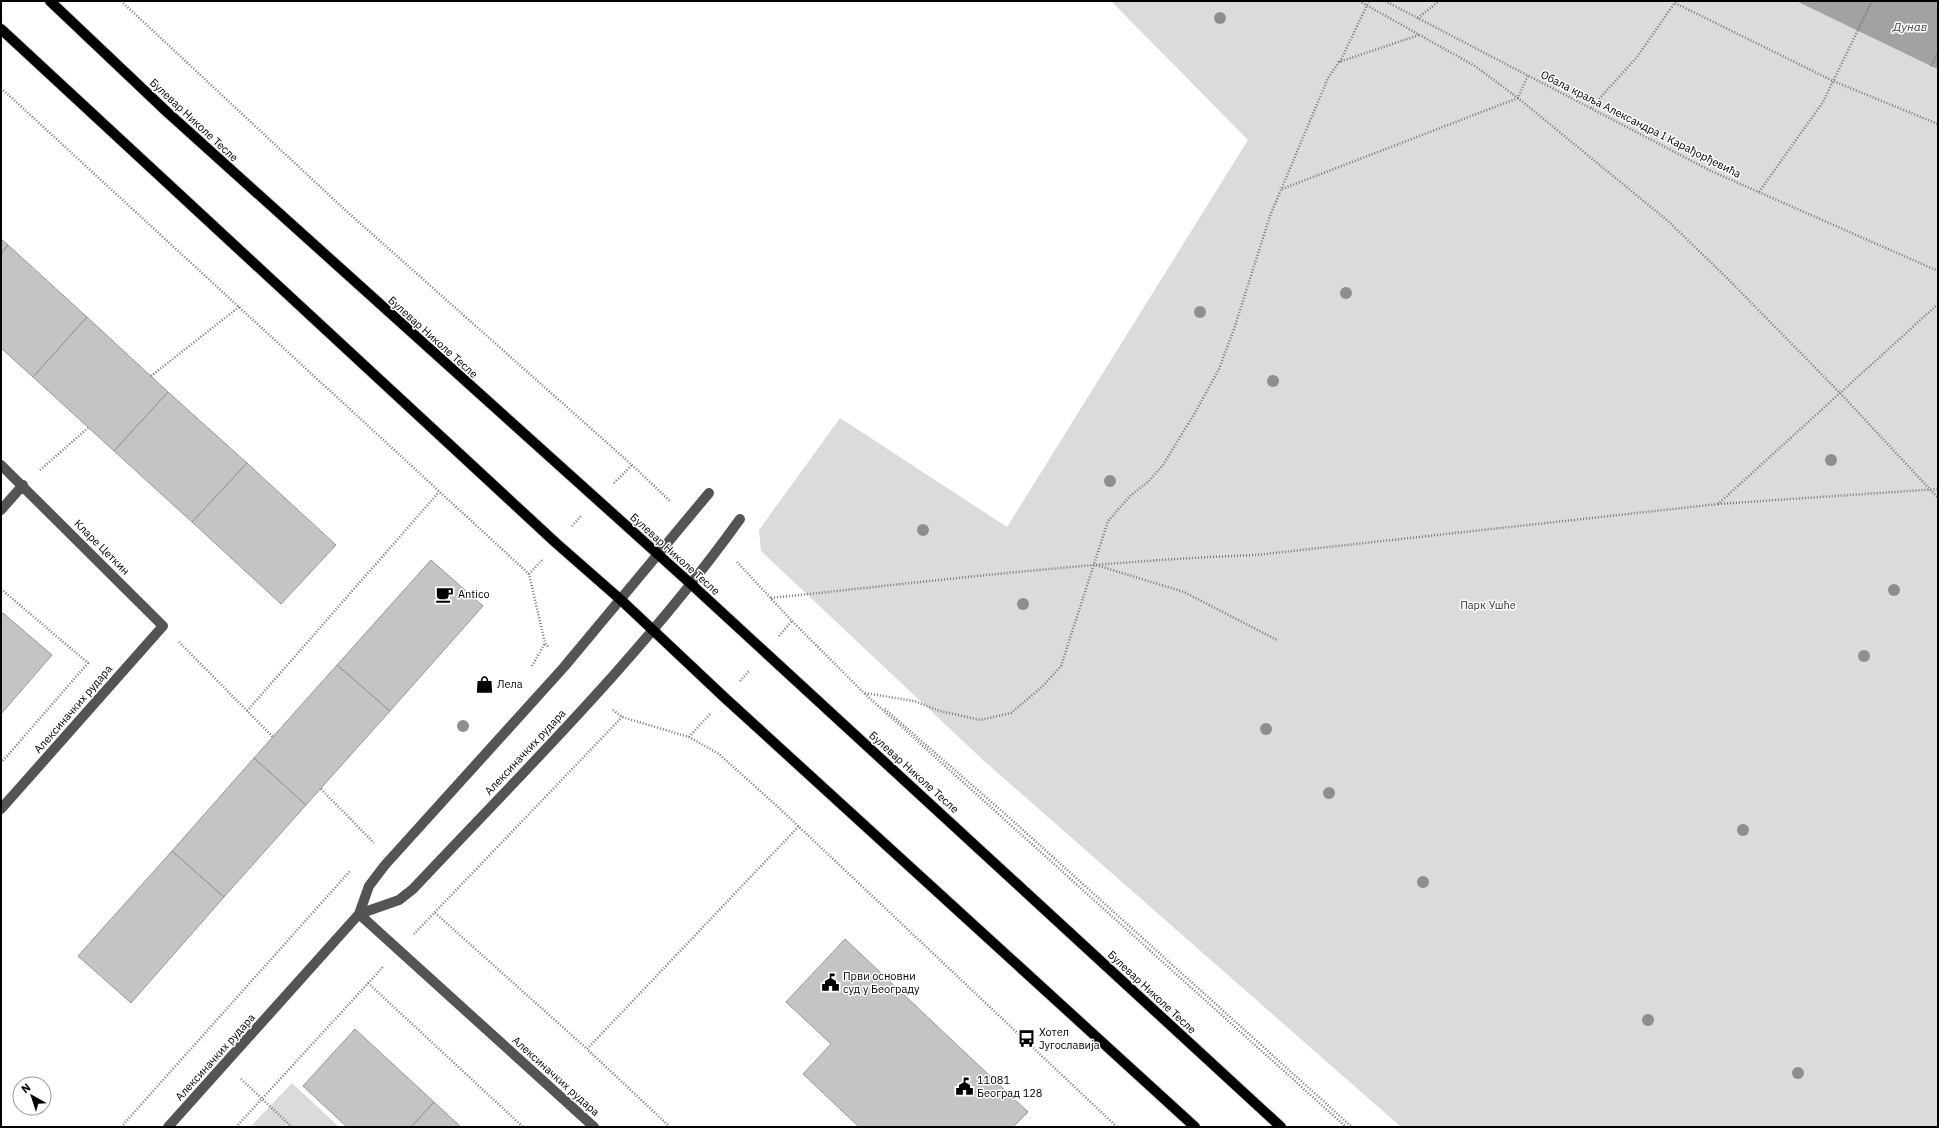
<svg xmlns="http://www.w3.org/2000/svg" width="1939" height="1128" font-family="'IBM Plex Sans',sans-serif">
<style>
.green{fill:#dbdbdb}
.water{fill:#a2a2a2}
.building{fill:#c4c4c4;stroke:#989898}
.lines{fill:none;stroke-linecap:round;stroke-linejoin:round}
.major-casing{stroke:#dbdbdb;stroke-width:12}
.path{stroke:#767676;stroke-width:2.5;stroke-dasharray:1 2;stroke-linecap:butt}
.minor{stroke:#545454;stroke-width:10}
.major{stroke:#000;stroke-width:10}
.tree{fill:#8e8e8e}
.labels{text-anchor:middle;stroke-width:3;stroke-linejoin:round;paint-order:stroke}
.street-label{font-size:11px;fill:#000;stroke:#fff}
.poi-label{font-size:11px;fill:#000;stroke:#fff;text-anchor:start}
.park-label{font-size:11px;fill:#323232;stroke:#fff}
.water-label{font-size:12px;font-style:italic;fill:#434343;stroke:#fff}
</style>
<rect width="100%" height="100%" fill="#fff"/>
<path class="green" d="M 1111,1 L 1796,1 L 1938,69 L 1938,1127 L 1401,1127 L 983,760 L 761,551 L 759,530 L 840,418 L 1007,527 L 1248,140 Z
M 292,1083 L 339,1127 L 250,1127 Z"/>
<path class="water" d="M 1796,1 L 1938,1 L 1938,69 L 1931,66 Z"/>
<path class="building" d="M 1,239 L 8,245 L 1,254 Z
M 8,245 L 87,317 L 33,377 L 1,348 L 1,254 Z
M 87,317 L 168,392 L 114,451 L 33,377 Z
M 168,392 L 247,463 L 192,522 L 114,451 Z
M 247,463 L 336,545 L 281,604 L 192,522 Z
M 431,560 L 483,606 L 390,711 L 337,665 Z
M 3,613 L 52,655 L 1,714 L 1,615 Z
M 337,665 L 390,711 L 306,805 L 254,758 Z
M 254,758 L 306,805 L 224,897 L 172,851 Z
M 172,851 L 224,897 L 131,1003 L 78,956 Z
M 845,939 L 1028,1112 L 1013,1127 L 859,1127 L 803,1074 L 831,1044 L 786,1002 Z
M 355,1029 L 434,1102 L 411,1127 L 347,1127 L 303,1086 Z
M 434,1102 L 461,1127 L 411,1127 Z"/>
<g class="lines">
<defs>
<path id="major" d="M 50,1 L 167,112 L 691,584 L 1281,1127
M 1,29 L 556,543 L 621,600 L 725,698 L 1195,1127"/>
</defs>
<use href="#major" class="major-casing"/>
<path class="path" d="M 121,1 L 343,208 L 632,465 L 671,502
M 1359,1 L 1475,66 L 1518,98 L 1668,221 L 1728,279 L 1840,393 L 1938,498
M 1385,1 L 1711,171 L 1938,271
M 1675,3 L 1833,81 L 1938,124
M 1418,18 L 1439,1
M 1340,62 L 1369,1
M 1931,66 L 1938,53
M 1,88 L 529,574 L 545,643 L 549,648
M 1591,108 L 1637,57 L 1676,1
M 1282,189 L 1518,98 L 1528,75
M 1759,192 L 1823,102 L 1872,1
M 151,376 L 239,307
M 40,470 L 88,428
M 614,483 L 632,465
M 1718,504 L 1938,489
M 572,526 L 582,515
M 737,562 L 792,621 L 864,693 L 1346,1127
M 1096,565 L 1184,592 L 1277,640
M 529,574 L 542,560
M 1,589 L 88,663 L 1,763
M 771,598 C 933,581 1094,561 1256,555 L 1718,504 L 1938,304
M 779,636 L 792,621
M 179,642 L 273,737
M 532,666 L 545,643
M 740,681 L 750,670
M 865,693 L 914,701 L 940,711 L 980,720 L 1011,713 L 1043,686 L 1061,666 L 1108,521 L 1131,495 L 1148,482 L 1163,465 L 1196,411 L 1219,369 L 1234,329 L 1270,216 L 1328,78 L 1339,62 L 1419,35
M 885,709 L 1013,821 L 1352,1127
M 613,710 L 622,717 L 689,737 L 719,754 L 778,807 L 1117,1127
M 247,711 L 439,492
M 689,737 L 710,714
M 321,789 L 374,843
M 435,913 L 587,1049
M 414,934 L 622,717
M 368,983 L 523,1127
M 241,1079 L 292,1127
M 121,1127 L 350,871
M 236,1127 L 383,967
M 670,1127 L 587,1049 L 799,826"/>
<path class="minor" d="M 1,465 L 163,626 L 1,809
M 1,510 L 23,485
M 359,914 L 399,900 L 413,889 C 525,770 644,653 740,519
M 359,914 L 594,1127
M 168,1127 L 359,914 L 369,886 L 385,865 L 564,667 L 709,493"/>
<use href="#major" class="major"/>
</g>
<g class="tree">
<circle cx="1220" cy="18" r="6"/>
<circle cx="1346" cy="293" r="6"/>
<circle cx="1200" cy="312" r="6"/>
<circle cx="1273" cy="381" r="6"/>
<circle cx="1831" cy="460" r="6"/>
<circle cx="1110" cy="481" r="6"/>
<circle cx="923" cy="530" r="6"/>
<circle cx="1894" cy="590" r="6"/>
<circle cx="1023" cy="604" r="6"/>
<circle cx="1864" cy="656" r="6"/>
<circle cx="463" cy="726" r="6"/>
<circle cx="1266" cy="729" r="6"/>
<circle cx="1329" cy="793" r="6"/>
<circle cx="1743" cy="830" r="6"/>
<circle cx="1423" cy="882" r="6"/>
<circle cx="1648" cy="1020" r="6"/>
<circle cx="1798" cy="1073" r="6"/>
</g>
<defs>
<symbol id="cafe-bare" viewBox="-9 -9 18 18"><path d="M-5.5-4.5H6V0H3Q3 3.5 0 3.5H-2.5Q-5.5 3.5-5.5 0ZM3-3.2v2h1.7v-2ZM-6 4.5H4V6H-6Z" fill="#000" stroke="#fff" stroke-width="2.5" paint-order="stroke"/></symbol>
<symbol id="shop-bare" viewBox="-9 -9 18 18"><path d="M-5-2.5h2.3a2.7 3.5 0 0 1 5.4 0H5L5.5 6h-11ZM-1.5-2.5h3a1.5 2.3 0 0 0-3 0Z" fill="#000" stroke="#fff" stroke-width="2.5" paint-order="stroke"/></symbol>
<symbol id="civic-bare" viewBox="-9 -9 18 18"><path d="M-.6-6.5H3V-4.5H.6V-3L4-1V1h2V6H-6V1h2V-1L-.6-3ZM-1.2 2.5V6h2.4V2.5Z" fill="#000" stroke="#fff" stroke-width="2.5" paint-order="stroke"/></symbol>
<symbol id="bus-bare" viewBox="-9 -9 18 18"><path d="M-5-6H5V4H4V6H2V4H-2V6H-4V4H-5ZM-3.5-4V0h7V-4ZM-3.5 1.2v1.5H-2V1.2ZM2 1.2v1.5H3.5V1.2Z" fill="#000" stroke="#fff" stroke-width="2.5" paint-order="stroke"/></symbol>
</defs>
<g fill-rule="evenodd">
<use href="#cafe-bare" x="432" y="582" width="25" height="25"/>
<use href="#shop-bare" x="472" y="672" width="25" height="25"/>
<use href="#civic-bare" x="818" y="970" width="25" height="25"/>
<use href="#bus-bare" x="1014" y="1026" width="25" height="25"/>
<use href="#civic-bare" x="952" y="1074" width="25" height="25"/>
</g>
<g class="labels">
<g class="street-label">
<text transform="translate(194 120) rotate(43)" y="4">Булевар Николе Тесле</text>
<text transform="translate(1641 124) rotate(27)" y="4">Обала краља Александра I Карађорђевића</text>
<text transform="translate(433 337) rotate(42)" y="4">Булевар Николе Тесле</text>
<text transform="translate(102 547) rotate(45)" y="4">Кларе Цеткин</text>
<text transform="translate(675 554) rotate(42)" y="4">Булевар Николе Тесле</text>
<text transform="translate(73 709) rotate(-49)" y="4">Алексиначких рудара</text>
<text transform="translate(525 752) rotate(-47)" y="4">Алексиначких рудара</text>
<text transform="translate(914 772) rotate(42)" y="4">Булевар Николе Тесле</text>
<text transform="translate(1152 992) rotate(43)" y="4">Булевар Николе Тесле</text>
<text transform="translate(215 1057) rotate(-48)" y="4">Алексиначких рудара</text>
<text transform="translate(556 1076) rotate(42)" y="4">Алексиначких рудара</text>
</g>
<g class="poi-label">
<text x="458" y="598">Antico</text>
<text x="497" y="688">Лела</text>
<text x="843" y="980">Први основни<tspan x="843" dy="13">суд у Београду</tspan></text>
<text x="1039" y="1036">Хотел<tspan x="1039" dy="13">Југославија</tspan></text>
<text x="977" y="1084">11081<tspan x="977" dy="13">Београд 128</tspan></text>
</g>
<g class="park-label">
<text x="1488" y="609">Парк Ушће</text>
</g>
<g class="water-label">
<text x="1910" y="31">Дунав</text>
</g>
</g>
<rect width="1939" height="1128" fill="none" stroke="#000000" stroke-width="4"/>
<g transform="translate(32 1096) rotate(321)"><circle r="19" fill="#ffffff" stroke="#999999"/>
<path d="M0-3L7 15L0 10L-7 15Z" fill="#000000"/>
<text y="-6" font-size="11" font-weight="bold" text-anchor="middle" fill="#000000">N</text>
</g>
</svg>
